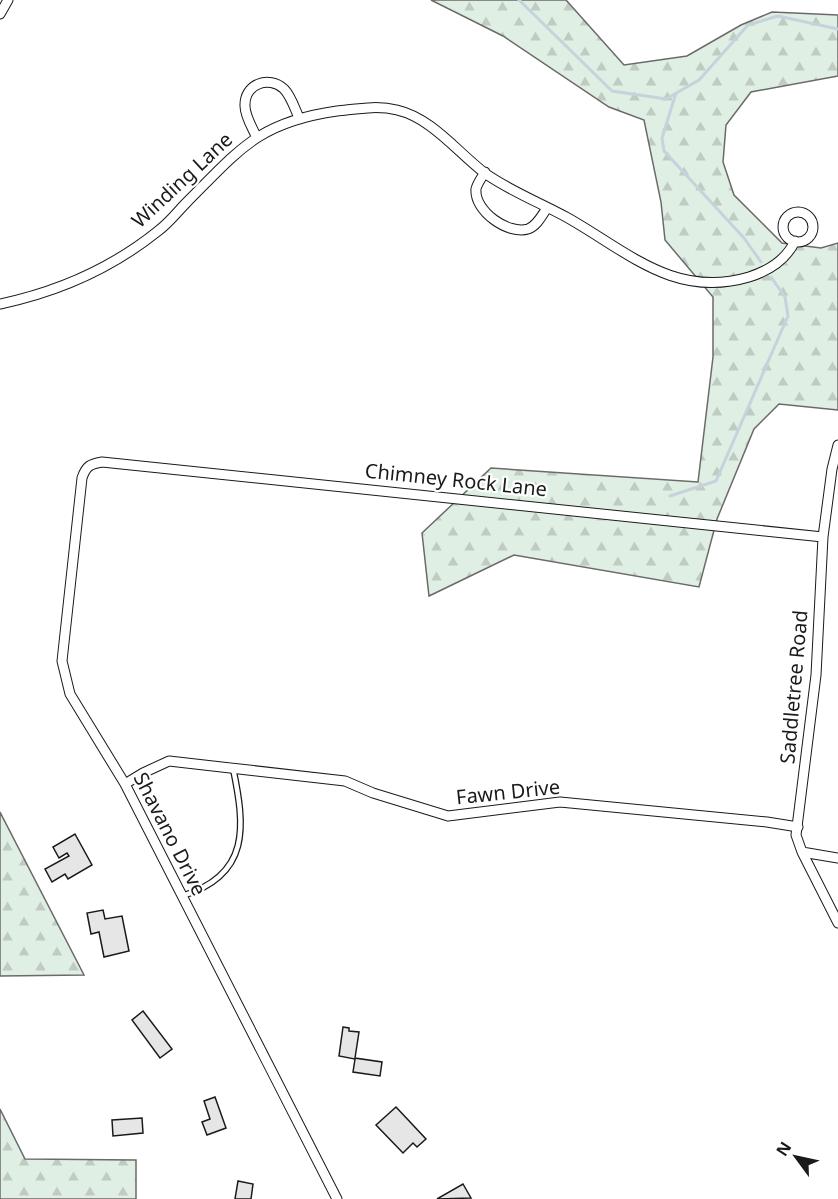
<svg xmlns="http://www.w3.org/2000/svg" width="838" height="1199" font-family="'Noto Sans',sans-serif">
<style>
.forest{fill:url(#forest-firs);stroke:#6a6a6a;stroke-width:1.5}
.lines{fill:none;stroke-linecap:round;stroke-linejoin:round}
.stream{stroke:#c6d2dc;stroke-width:3}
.building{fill:#e6e6e6;stroke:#1a1a1a;stroke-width:1.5}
.service-casing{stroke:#1a1a1a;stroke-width:7}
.minor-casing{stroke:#1a1a1a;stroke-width:11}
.service{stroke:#fff;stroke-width:4.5}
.minor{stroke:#fff;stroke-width:9}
.labels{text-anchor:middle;stroke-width:4.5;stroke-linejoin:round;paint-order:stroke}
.street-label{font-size:20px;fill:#1a1a1a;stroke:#fff}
</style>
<defs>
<pattern id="forest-firs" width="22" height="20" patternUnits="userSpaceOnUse" patternTransform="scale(1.5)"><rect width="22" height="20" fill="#e0efe3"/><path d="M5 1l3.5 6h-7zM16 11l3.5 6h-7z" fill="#c0ccc2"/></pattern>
</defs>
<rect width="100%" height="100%" fill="#fff"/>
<path class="forest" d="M 431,0 L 566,0 L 624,65 L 687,56 L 741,25 L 772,12 L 838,15 L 838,76 L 751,92 L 726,125 L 723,162 L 734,195 L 782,243 L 821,248 L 838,243 L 838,410 L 779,404 L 754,429 L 717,519 L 699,587 L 514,555 L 429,596 L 422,533 L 491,468 L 698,482 L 713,357 L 713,297 L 665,240 L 661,202 L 644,120 L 609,107 L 503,36 Z
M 0,812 L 84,975 L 0,976 Z
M 0,1109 L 25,1159 L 136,1160 L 136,1199 L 0,1199 Z"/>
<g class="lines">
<path class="stream" d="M 519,0 L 612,91 L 666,99 L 699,80 L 748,25 L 778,16 L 838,29
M 676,93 L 662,138 L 664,151 L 744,238 L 761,262
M 670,496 L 716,481 L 788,316 L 785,297 L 771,277"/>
</g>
<path class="building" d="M 75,834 L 92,865 L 68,879 L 65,874 L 52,882 L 45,869 L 69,856 L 67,853 L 59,858 L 53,847 Z
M 103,910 L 105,919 L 122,916 L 129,951 L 104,957 L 99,932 L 91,934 L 87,913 Z
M 143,1011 L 172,1049 L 160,1058 L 132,1020 Z
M 343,1027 L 349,1028 L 349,1031 L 359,1032 L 355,1058 L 382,1062 L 380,1076 L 353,1072 L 355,1059 L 339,1056 Z
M 215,1097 L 226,1128 L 207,1135 L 202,1122 L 210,1119 L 204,1101 Z
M 396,1107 L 426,1139 L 417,1147 L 413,1143 L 403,1153 L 376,1125 Z
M 142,1118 L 143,1133 L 113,1136 L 112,1120 Z
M 238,1181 L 253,1184 L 251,1199 L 235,1199 Z
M 463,1184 L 471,1198 L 437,1199 Z"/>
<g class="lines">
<defs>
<path id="service" d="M 182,896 C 251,875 245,826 233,768"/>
<path id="minor" d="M 0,14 L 8,0
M 256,136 C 252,127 245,116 245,106 C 244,84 269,75 284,89 C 291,96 295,109 299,118
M 485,172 C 482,177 477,184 476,189 C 474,211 508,235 528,229 C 537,226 542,215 547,208
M783 227a15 15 0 1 1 30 0a15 15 0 1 1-30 0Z
M 0,304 C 57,292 112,268 158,231 C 169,223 178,211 187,202 C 240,149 259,122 337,111 C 357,109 377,105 397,110 C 432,118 458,153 486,174 C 512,192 541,203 568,218 C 628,252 675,299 749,277 C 768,271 786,260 795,241
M 838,445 L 832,469 L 823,537 L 816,675 L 796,835 L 802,852 L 838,923
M 125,784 L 143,773 L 169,761 L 345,781 L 373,793 L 448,816 L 560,802 L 767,822 L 798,827
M 802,852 L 838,858
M 337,1199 L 125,784 L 70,694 L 62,661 L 82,478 C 86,466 90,464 102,462 L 823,537"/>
</defs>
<use href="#service" class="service-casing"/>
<use href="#minor" class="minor-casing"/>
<use href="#service" class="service"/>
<use href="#minor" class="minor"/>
</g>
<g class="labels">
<g class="street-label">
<text transform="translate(182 180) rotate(-43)" y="7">Winding Lane</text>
<text transform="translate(456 480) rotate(6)" y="7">Chimney Rock Lane</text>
<text transform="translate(794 687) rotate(-85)" y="7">Saddletree Road</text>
<text transform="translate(508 792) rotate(-6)" y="7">Fawn Drive</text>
<text transform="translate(170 834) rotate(63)" y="7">Shavano Drive</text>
</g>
</g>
<g transform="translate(796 1157) rotate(303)" stroke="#ffffff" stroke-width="4.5" paint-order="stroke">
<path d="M0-4.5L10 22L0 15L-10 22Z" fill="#1a1a1a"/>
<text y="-9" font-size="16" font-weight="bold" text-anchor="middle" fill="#1a1a1a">N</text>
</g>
</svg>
